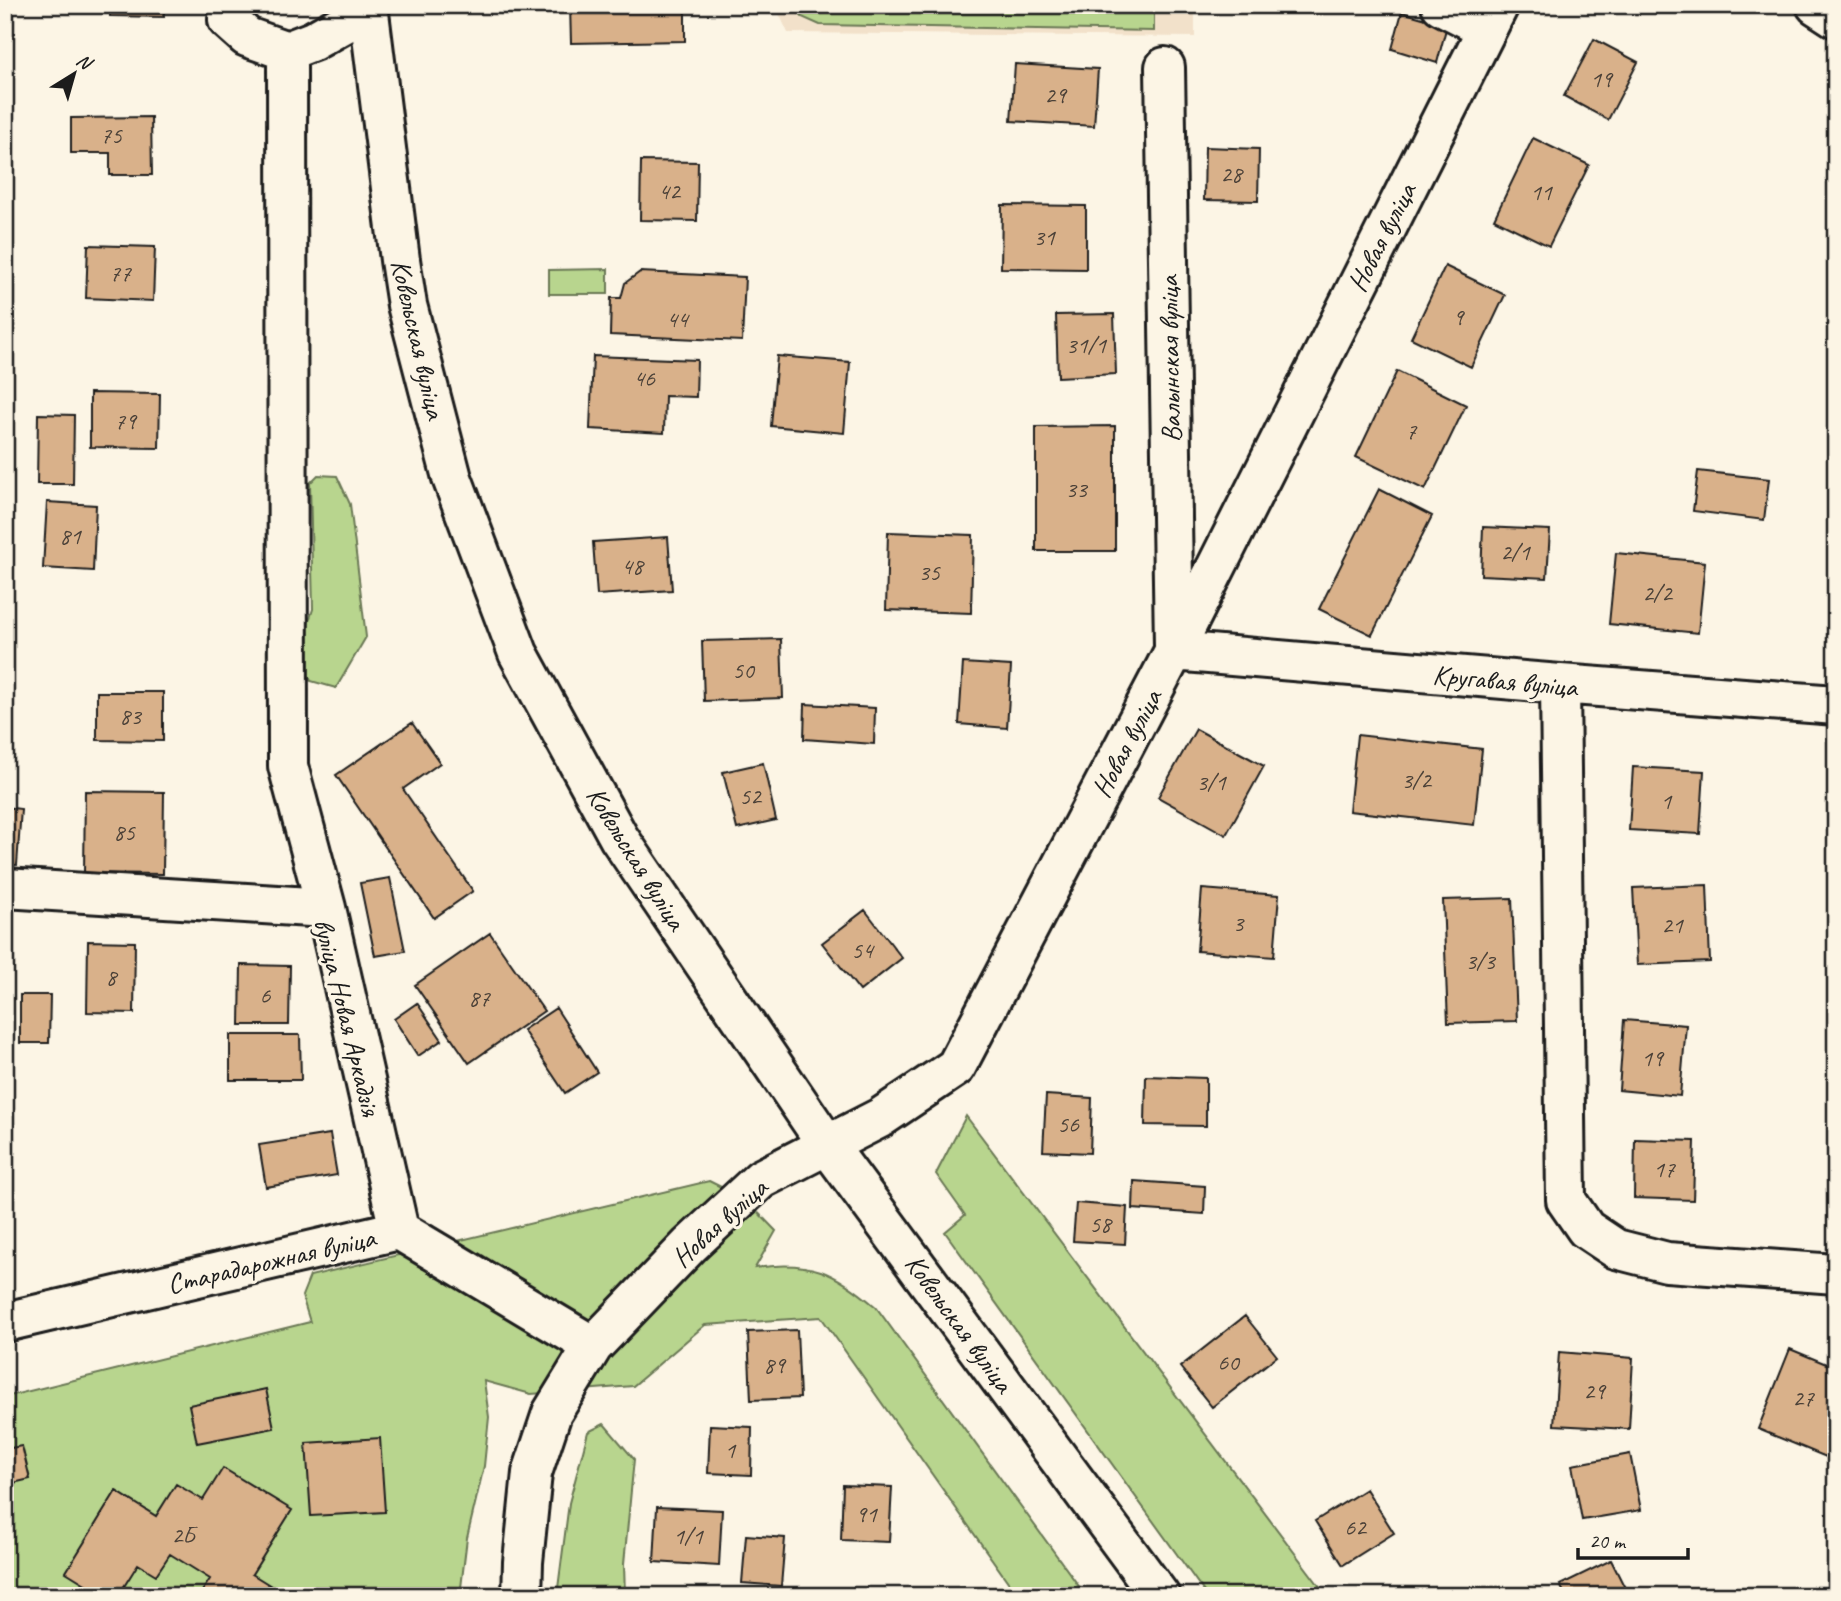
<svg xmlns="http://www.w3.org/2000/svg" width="1841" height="1601" font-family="Caveat,sans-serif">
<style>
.built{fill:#f2e1ca}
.green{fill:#b8d58e;stroke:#6a7855;stroke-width:2}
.building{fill:#d9b18a;stroke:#1c1c1c;stroke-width:2}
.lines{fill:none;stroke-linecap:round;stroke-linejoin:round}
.minor-casing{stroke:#1c1c1c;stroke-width:44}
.major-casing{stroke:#1c1c1c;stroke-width:44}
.minor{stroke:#fcf5e5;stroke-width:38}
.major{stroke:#fcf5e5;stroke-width:38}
.labels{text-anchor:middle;stroke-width:6;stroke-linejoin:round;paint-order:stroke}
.number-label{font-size:24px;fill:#4b4138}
.street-label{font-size:28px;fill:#1c1c1c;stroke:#fcf5e5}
</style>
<rect width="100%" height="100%" fill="#fcf5e5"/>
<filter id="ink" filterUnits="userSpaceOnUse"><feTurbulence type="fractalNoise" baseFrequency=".0143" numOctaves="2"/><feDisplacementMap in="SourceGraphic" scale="14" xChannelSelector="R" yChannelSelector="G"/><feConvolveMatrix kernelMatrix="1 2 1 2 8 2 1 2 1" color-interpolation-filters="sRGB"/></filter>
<g filter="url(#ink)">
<path class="built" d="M 775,5 L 1195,5 L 1195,37 L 788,33 Z"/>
<path class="green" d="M 791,5 L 1154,5 L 1154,31 L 820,25 L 802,17 Z
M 608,269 L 608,294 L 549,294 L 549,270 Z
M 318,475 L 337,476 L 350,504 L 366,637 L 336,688 L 311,681 L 298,654 L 313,609 L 310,483 Z
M 966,1116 L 1327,1596 L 1207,1596 L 945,1232 L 965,1215 L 936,1174 Z
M 709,1181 L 745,1199 L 776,1231 L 755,1268 C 810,1259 835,1272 876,1307 L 1086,1596 L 1018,1596 L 821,1317 L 705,1325 L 633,1386 L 531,1394 L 484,1381 L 489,1417 L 484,1466 L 467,1538 L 460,1596 L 5,1596 L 5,1397 L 310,1322 L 302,1296 L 310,1276 Z
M 604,1424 L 634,1459 L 624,1564 L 625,1596 L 557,1596 L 569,1503 L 588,1432 Z"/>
<path class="building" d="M 110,5 L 164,5 L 164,17 L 110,16 Z
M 570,5 L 685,5 L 685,41 L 571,43 Z
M 1402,12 L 1447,25 L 1437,63 L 1392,49 Z
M 1594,39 L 1638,62 L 1608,120 L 1564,96 Z
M 1015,64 L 1098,69 L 1094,126 L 1011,121 Z
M 151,117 L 152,175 L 110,175 L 110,153 L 71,153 L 71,118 Z
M 1533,138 L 1589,165 L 1549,246 L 1494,219 Z
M 1205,147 L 1259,149 L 1258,201 L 1204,200 Z
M 641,161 L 698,162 L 697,221 L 640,220 Z
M 1002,205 L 1086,206 L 1086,269 L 1001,268 Z
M 88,245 L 155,247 L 153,301 L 86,298 Z
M 1445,266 L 1505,295 L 1471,367 L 1411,338 Z
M 640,272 L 745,277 L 742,341 L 610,335 L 611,298 L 621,298 L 625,283 Z
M 1114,314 L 1116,374 L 1058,377 L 1056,315 Z
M 593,356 L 697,360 L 696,397 L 665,396 L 664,433 L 590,429 Z
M 777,356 L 850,362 L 844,433 L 771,426 Z
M 1397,371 L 1466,405 L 1425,490 L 1356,457 Z
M 90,393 L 160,394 L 159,448 L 90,447 Z
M 38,414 L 74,415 L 73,484 L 37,484 Z
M 1115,426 L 1115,551 L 1036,551 L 1036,427 Z
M 1698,471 L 1769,479 L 1764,520 L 1693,511 Z
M 1379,489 L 1432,516 L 1372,635 L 1319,609 Z
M 47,502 L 96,505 L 93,571 L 43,568 Z
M 1483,527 L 1550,530 L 1547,578 L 1481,575 Z
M 888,532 L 973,535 L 971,613 L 886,610 Z
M 668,537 L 672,590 L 597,595 L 593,542 Z
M 1616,553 L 1705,562 L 1698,633 L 1609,624 Z
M 781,639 L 783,698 L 704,701 L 702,641 Z
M 963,663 L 1011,666 L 1007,728 L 959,724 Z
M 97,692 L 163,692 L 163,741 L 97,740 Z
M 805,704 L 875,708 L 874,744 L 804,739 Z
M 412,723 L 440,763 L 403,789 L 473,891 L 434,918 L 336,775 Z
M 1196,729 L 1264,766 L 1226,835 L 1158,797 Z
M 1357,735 L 1482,749 L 1474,825 L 1349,811 Z
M 763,763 L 776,820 L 737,829 L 723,772 Z
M 1633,767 L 1704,771 L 1700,834 L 1629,830 Z
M 85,791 L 164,792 L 163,874 L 84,873 Z
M 5,807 L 21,809 L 17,865 L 5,864 Z
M 390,878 L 405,951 L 375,956 L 360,883 Z
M 1707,885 L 1710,962 L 1637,965 L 1633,888 Z
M 1202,889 L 1279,895 L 1274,957 L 1197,951 Z
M 1512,898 L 1517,1021 L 1448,1023 L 1443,900 Z
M 865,910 L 902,958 L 860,991 L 822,943 Z
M 490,933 L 544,1011 L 469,1063 L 415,985 Z
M 88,941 L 135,942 L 134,1013 L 87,1012 Z
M 241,965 L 290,966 L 289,1025 L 240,1025 Z
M 20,995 L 50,995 L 49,1043 L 20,1043 Z
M 417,1003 L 442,1040 L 418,1056 L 394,1019 Z
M 556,1008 L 597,1072 L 565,1093 L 523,1030 Z
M 1624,1020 L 1686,1025 L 1680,1096 L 1619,1090 Z
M 230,1035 L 300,1035 L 301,1080 L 230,1080 Z
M 1146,1076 L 1206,1078 L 1206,1126 L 1145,1125 Z
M 1046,1095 L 1092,1098 L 1090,1153 L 1043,1151 Z
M 330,1134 L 337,1175 L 266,1187 L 259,1145 Z
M 1635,1139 L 1695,1141 L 1693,1200 L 1634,1198 Z
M 1134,1181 L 1205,1186 L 1204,1214 L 1133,1209 Z
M 1076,1203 L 1127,1207 L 1125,1244 L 1073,1241 Z
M 1245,1316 L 1277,1356 L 1212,1407 L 1180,1367 Z
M 797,1330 L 800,1398 L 751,1400 L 748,1332 Z
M 1790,1349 L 1836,1368 L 1836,1461 L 1758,1429 Z
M 1559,1352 L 1633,1358 L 1629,1429 L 1554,1425 Z
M 266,1389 L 274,1428 L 197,1443 L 189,1405 Z
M 710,1425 L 752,1427 L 751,1475 L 708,1473 Z
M 380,1438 L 385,1512 L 311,1516 L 306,1443 Z
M 22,1446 L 30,1479 L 5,1485 L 5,1449 Z
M 1630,1454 L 1641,1510 L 1582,1520 L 1572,1465 Z
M 223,1468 L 292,1510 L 252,1574 L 276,1589 L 271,1596 L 199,1596 L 210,1579 L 170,1554 L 156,1575 L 138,1564 L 118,1596 L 105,1596 L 66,1572 L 116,1491 L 156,1516 L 176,1484 L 203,1500 Z
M 843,1485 L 892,1487 L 889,1542 L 841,1540 Z
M 1366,1489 L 1394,1533 L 1343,1565 L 1315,1521 Z
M 657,1507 L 722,1510 L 719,1566 L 654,1562 Z
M 746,1535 L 785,1538 L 781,1586 L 742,1583 Z
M 1611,1560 L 1629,1596 L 1566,1596 L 1560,1585 Z"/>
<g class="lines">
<defs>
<path id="minor" d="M 229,5 L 228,20 L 247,37 L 287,51
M 1441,5 L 1486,28
M 1816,5 L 1836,18
M 368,10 L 313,41 L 287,51 L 288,766 L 326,908 L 399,1230
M 1165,67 L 1174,646
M 1174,651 L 1560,684 L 1836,705
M 1560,684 L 1566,1200 L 1586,1229 L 1616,1249 L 1667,1262 L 1836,1274
M 5,888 L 326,908
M 5,1322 L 399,1230 L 593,1346
M 522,1596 L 523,1562 L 532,1473 L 552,1413 L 593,1346 L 690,1245 L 761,1179 L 880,1118 L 956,1067 L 1174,651 L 1499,5"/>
<path id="major" d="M 368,5 L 400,260 L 407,305 L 452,478 L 518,653 L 619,838 L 828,1146 L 1160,1596"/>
</defs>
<use href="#minor" class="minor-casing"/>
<use href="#major" class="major-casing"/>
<use href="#minor" class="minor"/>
<use href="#major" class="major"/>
</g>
</g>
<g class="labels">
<g class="number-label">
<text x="1601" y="87">19</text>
<text x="1055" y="103">29</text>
<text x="111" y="143">75</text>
<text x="1231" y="182">28</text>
<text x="669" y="199">42</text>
<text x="1541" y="200">11</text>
<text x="1044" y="245">31</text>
<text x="120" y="281">77</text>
<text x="1458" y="325">9</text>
<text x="677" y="327">44</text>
<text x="1086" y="353">31/1</text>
<text x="644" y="386">46</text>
<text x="125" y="429">79</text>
<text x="1411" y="439">7</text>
<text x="1076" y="497">33</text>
<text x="70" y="544">81</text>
<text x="1515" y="560">2/1</text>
<text x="632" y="574">48</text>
<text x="929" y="580">35</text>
<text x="1657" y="601">2/2</text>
<text x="743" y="678">50</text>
<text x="130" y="724">83</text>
<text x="1416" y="788">3/2</text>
<text x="1211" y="790">3/1</text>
<text x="750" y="804">52</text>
<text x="1666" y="809">1</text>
<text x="124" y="840">85</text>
<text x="1238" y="931">3</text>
<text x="1672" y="933">21</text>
<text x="862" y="958">54</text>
<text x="1480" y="969">3/3</text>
<text x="111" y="985">8</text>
<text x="265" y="1003">6</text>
<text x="479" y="1006">87</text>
<text x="1652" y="1066">19</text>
<text x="1068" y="1132">56</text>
<text x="1664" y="1177">17</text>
<text x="1100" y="1232">58</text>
<text x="1228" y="1370">60</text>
<text x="774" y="1373">89</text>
<text x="1594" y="1399">29</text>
<text x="1803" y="1406">27</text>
<text x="730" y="1458">1</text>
<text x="866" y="1522">91</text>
<text x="1355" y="1535">62</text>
<text x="183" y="1543">2Б</text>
<text x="688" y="1544">1/1</text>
</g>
<g class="street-label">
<text transform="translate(1381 237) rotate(-63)" y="10">Новая вуліца</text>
<text transform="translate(419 339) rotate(77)" y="10">Ковельская вуліца</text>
<text transform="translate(1169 359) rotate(-91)" y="10">Валынская вуліца</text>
<text transform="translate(1505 680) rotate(5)" y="10">Кругавая вуліца</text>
<text transform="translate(1126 743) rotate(-62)" y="10">Новая вуліца</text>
<text transform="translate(637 858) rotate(58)" y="10">Ковельская вуліца</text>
<text transform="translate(348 1017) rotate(76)" y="10">вуліца Новая Аркадзія</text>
<text transform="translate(719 1222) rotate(-42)" y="10">Новая вуліца</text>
<text transform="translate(271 1260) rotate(-13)" y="10">Старадарожная вуліца</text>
<text transform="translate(960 1323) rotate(54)" y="10">Ковельская вуліца</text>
</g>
</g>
<rect width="1841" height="1601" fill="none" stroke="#fcf5e5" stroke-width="28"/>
<rect x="14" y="14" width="1813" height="1573" fill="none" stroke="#1c1c1c" stroke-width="2.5" filter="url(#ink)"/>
<g transform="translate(74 74) rotate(37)" stroke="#fcf5e5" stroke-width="5" paint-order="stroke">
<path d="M0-5L12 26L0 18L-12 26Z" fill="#1c1c1c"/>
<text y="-10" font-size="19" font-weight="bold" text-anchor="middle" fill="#1c1c1c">N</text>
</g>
<path d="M1578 1548v10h110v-10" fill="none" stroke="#1c1c1c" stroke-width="3.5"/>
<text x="1589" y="1548" font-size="21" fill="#1c1c1c" stroke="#fcf5e5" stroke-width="5" paint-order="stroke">20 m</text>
</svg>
